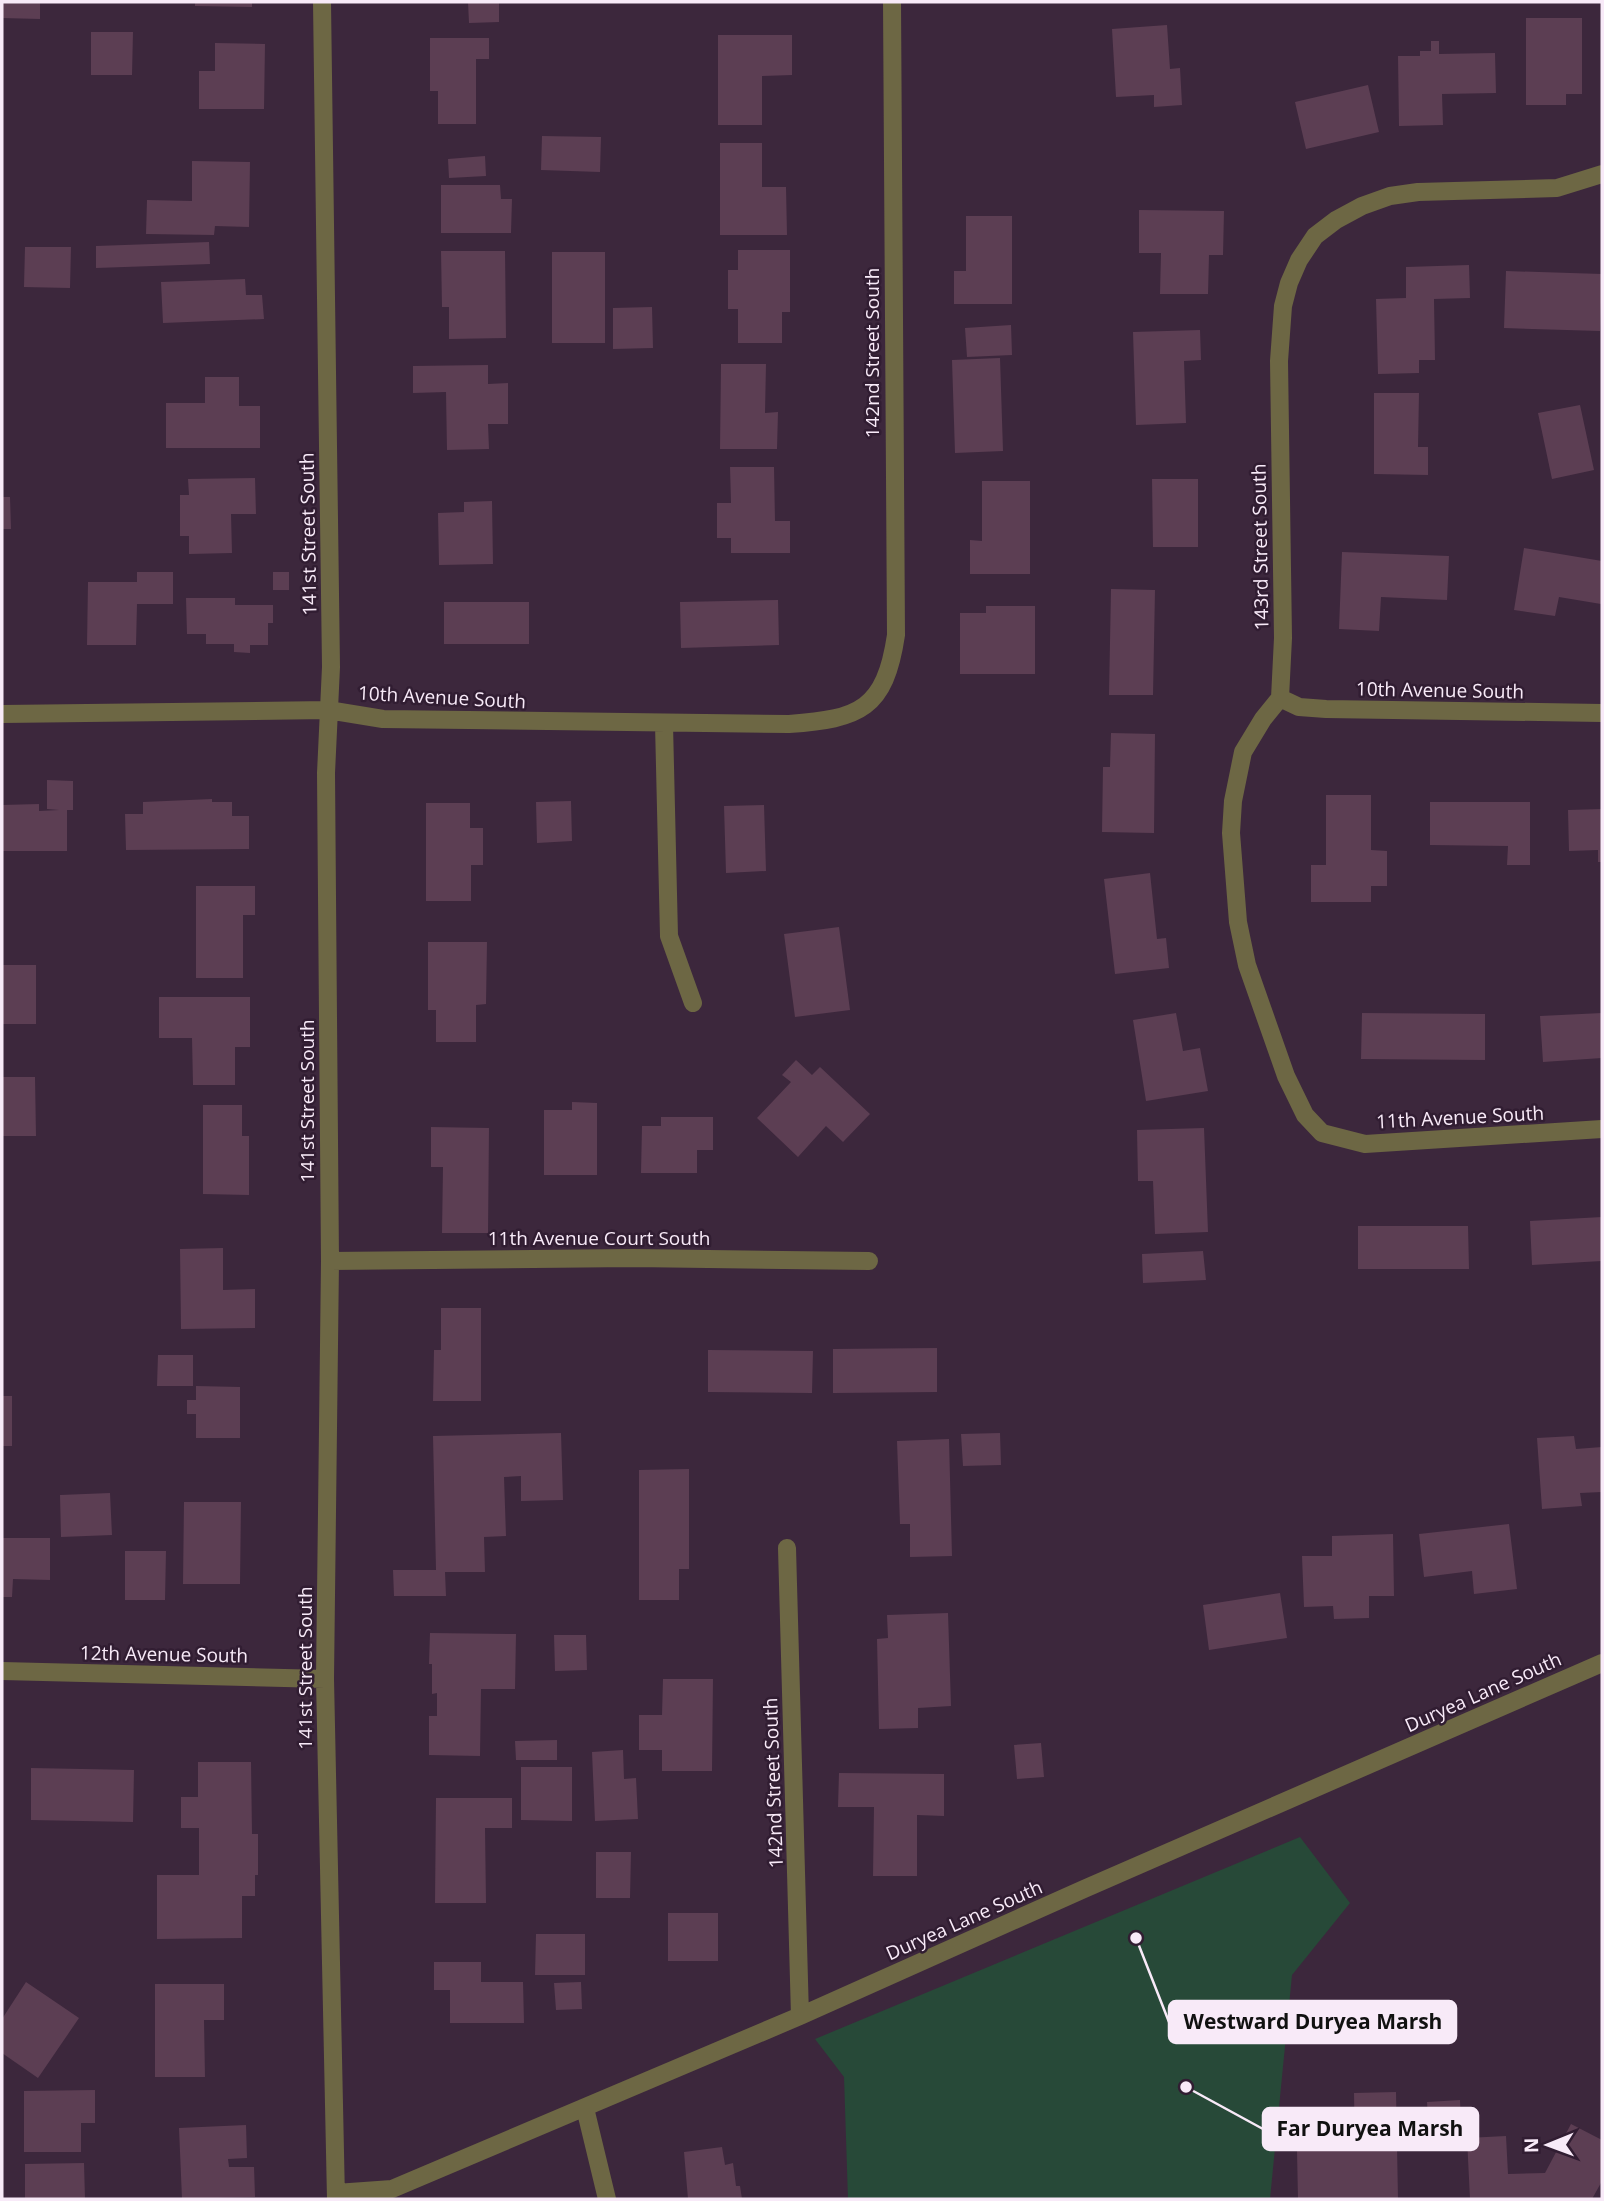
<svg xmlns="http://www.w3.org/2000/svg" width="1604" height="2201" font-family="'Open Sans',sans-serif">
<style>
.green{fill:#274938}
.building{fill:#5c3e53}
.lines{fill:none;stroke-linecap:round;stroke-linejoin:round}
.minor{stroke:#6d6744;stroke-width:18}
.labels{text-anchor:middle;stroke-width:5;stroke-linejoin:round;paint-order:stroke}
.street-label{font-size:19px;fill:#f8eaf8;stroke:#311d32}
.leader{fill:none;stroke:#f8eaf8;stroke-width:2.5}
.callout-dot{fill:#f8eaf8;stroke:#311d32;stroke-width:2.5}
.callout{fill:#f8eaf8;stroke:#f8eaf8;stroke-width:2.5}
.callout-label{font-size:21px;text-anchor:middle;font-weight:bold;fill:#111}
</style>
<rect width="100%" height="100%" fill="#3c273c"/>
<path class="green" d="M 1300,1837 L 1350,1903 L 1292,1975 L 1270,2199 L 848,2199 L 844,2077 L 815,2039 Z"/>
<path class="building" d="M 2,2 L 40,2 L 40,19 L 2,18 Z
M 195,2 L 252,2 L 252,7 L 195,6 Z
M 468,2 L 499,2 L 499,22 L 469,23 Z
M 1526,18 L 1582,18 L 1582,94 L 1566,94 L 1566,105 L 1526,105 Z
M 1167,25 L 1170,69 L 1180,68 L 1182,105 L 1154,107 L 1154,95 L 1116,97 L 1112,29 Z
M 91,32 L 133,32 L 132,75 L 91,75 Z
M 718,35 L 792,35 L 792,75 L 762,76 L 762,125 L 718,125 Z
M 430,38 L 489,38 L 489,59 L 476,59 L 476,124 L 438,124 L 438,91 L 430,91 Z
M 1431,41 L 1439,41 L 1439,54 L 1495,53 L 1496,93 L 1442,94 L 1443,125 L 1399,126 L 1398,56 L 1420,56 L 1420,51 L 1431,51 Z
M 215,43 L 265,44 L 264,109 L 199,109 L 199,71 L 215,71 Z
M 1368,85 L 1379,132 L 1306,149 L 1295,102 Z
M 542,136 L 601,137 L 600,172 L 541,170 Z
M 720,143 L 762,143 L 762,187 L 786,187 L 787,235 L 720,235 Z
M 485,156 L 486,176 L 449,178 L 448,159 Z
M 192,161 L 250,162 L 249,227 L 215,226 L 214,235 L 146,234 L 147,200 L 192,201 Z
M 441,185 L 500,185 L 501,199 L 512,199 L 511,233 L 441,233 Z
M 1139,210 L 1224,211 L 1223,255 L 1209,255 L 1208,294 L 1160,294 L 1161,253 L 1139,253 Z
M 966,216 L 1012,216 L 1012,304 L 954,304 L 954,271 L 966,271 Z
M 209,242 L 210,264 L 96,268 L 96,246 Z
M 25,247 L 71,247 L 70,288 L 24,287 Z
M 738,250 L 790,250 L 790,312 L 782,312 L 782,343 L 738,343 L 738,309 L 728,309 L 728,270 L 738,270 Z
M 441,251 L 505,251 L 506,338 L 449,339 L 449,307 L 442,307 Z
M 552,252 L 605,252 L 605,343 L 552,343 Z
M 1469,265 L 1470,298 L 1434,299 L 1435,360 L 1419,360 L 1419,373 L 1378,374 L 1376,299 L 1406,298 L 1406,267 Z
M 1506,271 L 1602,274 L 1600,331 L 1504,328 Z
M 245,279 L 246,295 L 262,295 L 264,319 L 163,323 L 161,282 Z
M 652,307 L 653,348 L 613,349 L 613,308 Z
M 1011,325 L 1012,355 L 967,357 L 965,328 Z
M 1200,330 L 1201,360 L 1184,361 L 1186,423 L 1136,425 L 1133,332 Z
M 1000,358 L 1003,451 L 955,453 L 952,360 Z
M 721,364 L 766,364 L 765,413 L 778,412 L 777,449 L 720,449 Z
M 488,365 L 488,384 L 508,383 L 508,424 L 488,424 L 489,449 L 447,450 L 446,392 L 413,393 L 413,366 Z
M 205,377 L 239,377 L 239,406 L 260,406 L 260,448 L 166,448 L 166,403 L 205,403 Z
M 1374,393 L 1419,393 L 1418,447 L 1428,447 L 1428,475 L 1374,474 Z
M 1580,405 L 1594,470 L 1552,479 L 1538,413 Z
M 730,467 L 774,467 L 775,521 L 790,521 L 790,553 L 731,553 L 731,538 L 717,538 L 717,503 L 731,503 Z
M 255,478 L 256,514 L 231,514 L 232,553 L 189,554 L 189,536 L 180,536 L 180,495 L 189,495 L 188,479 Z
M 1152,479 L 1198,479 L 1198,547 L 1153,547 Z
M 982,481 L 1030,481 L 1030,574 L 970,574 L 970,540 L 982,541 Z
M 2,497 L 10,497 L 11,529 L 2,529 Z
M 492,501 L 493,564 L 439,565 L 438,513 L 464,512 L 464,502 Z
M 1524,548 L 1602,561 L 1601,604 L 1559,597 L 1555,616 L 1514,610 Z
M 1342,552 L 1449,556 L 1447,600 L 1381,597 L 1379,631 L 1339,629 Z
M 137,572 L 173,572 L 173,604 L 137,604 L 136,645 L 87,645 L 88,582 L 137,582 Z
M 273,572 L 289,572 L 289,590 L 273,590 Z
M 1111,589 L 1155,590 L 1153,695 L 1109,695 Z
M 186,598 L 235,598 L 235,605 L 273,605 L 273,623 L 268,623 L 268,645 L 250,645 L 250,653 L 234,652 L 234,644 L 206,644 L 206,634 L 187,634 Z
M 778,600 L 779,645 L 681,648 L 680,602 Z
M 444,602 L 529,602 L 529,644 L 444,644 Z
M 986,606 L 1035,606 L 1035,674 L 960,674 L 960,613 L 986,613 Z
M 1111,733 L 1155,734 L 1154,833 L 1102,832 L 1103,767 L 1110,767 Z
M 47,780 L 73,781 L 73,810 L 67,810 L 67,851 L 2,851 L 2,805 L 39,804 L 39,811 L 59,810 L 47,809 Z
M 1326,795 L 1371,795 L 1371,850 L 1387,851 L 1387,886 L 1371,886 L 1371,902 L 1311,902 L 1311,865 L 1326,865 Z
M 212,799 L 212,802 L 232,802 L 232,816 L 249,816 L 249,849 L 126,850 L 125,814 L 143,814 L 143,802 Z
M 571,801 L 572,841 L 537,843 L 536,802 Z
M 1430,802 L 1530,802 L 1530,865 L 1507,865 L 1508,846 L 1430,845 Z
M 426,803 L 470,803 L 470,828 L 483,828 L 483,865 L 471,865 L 471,901 L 426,901 Z
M 764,805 L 766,871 L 726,873 L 724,806 Z
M 1602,809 L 1602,862 L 1598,862 L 1598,850 L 1569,851 L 1568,810 Z
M 1150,873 L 1157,939 L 1166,938 L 1169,968 L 1115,974 L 1104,879 Z
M 196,886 L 255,886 L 255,915 L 243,915 L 243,978 L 196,978 Z
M 839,927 L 850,1010 L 795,1017 L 784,934 Z
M 428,942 L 487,942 L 486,1004 L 476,1005 L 476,1042 L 436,1042 L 436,1010 L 428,1010 Z
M 2,965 L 36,965 L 36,1024 L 2,1024 Z
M 159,997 L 250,997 L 250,1047 L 235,1047 L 235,1085 L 193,1085 L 192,1038 L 159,1038 Z
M 1176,1013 L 1183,1051 L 1200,1048 L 1208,1091 L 1146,1101 L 1133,1020 Z
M 1362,1013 L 1485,1014 L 1485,1060 L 1361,1059 Z
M 1602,1013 L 1602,1058 L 1543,1062 L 1540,1016 Z
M 796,1060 L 812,1075 L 820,1067 L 870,1114 L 843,1142 L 826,1126 L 798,1157 L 757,1118 L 791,1082 L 782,1075 Z
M 2,1077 L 35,1077 L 36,1136 L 2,1136 Z
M 572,1102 L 597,1103 L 597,1175 L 544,1175 L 544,1110 L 572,1110 Z
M 203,1105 L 242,1105 L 242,1136 L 249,1136 L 249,1195 L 203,1194 Z
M 661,1117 L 713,1117 L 713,1150 L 697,1150 L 697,1173 L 641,1173 L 642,1126 L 661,1126 Z
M 431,1127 L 489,1128 L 488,1233 L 442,1233 L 443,1167 L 431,1167 Z
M 1204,1128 L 1208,1232 L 1155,1234 L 1153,1181 L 1138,1181 L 1137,1130 Z
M 1602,1217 L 1602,1261 L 1532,1265 L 1530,1221 Z
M 1358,1226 L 1468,1226 L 1469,1269 L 1358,1269 Z
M 223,1248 L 223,1290 L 255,1289 L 255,1328 L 181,1329 L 180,1249 Z
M 1203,1251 L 1206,1280 L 1143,1283 L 1142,1254 Z
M 441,1308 L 481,1308 L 481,1401 L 433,1401 L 434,1350 L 441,1350 Z
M 937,1348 L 937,1392 L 833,1393 L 833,1349 Z
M 708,1350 L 813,1351 L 812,1393 L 708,1392 Z
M 158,1355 L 193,1355 L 193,1386 L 157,1386 Z
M 196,1386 L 240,1387 L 240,1438 L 196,1438 L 196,1414 L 187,1414 L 187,1400 L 196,1400 Z
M 2,1396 L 12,1396 L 12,1446 L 2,1446 Z
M 561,1433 L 563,1500 L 521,1501 L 521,1476 L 504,1477 L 506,1536 L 484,1537 L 485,1572 L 445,1572 L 446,1596 L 394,1596 L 393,1570 L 436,1570 L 433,1436 Z
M 1000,1433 L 1001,1465 L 963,1466 L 961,1434 Z
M 1574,1436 L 1576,1449 L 1602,1447 L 1602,1492 L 1580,1493 L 1582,1506 L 1542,1509 L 1537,1438 Z
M 949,1439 L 952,1556 L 910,1557 L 910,1524 L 900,1524 L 897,1441 Z
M 689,1469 L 689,1569 L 679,1569 L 679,1600 L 639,1600 L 639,1470 Z
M 110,1493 L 112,1535 L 61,1537 L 60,1495 Z
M 184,1502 L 241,1502 L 240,1584 L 183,1584 Z
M 1509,1524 L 1517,1589 L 1474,1594 L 1472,1571 L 1424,1577 L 1419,1534 Z
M 1393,1534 L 1394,1596 L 1369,1596 L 1369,1618 L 1334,1619 L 1333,1606 L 1304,1607 L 1302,1556 L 1332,1556 L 1332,1536 Z
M 2,1538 L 50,1538 L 50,1580 L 13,1579 L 12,1597 L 2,1597 Z
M 125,1551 L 166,1551 L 165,1600 L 125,1600 Z
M 1280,1593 L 1287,1638 L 1209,1650 L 1203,1605 Z
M 948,1613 L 951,1706 L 918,1708 L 918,1728 L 879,1729 L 877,1639 L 888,1638 L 887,1615 Z
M 430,1633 L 516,1634 L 515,1689 L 481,1689 L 480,1756 L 429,1755 L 429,1716 L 437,1716 L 437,1693 L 432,1694 L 432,1664 L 429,1664 Z
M 554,1635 L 586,1635 L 587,1670 L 555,1671 Z
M 663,1679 L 713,1679 L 712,1771 L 662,1771 L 662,1750 L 639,1750 L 639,1715 L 662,1715 Z
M 557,1740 L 557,1760 L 516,1760 L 515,1741 Z
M 1041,1743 L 1044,1777 L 1017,1779 L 1014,1745 Z
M 623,1750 L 624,1779 L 636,1778 L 638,1819 L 595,1821 L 592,1752 Z
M 198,1762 L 251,1762 L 252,1834 L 258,1834 L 258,1875 L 255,1875 L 255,1896 L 242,1896 L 242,1938 L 157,1939 L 157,1875 L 199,1875 L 199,1828 L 181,1828 L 181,1797 L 198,1797 Z
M 521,1767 L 572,1767 L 572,1821 L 521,1820 Z
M 31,1768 L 134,1770 L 133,1822 L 31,1820 Z
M 839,1773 L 944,1774 L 944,1816 L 917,1815 L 917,1876 L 873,1876 L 874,1807 L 838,1807 Z
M 436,1798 L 512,1798 L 512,1828 L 485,1828 L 486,1903 L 435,1903 Z
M 596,1852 L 631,1852 L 630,1898 L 596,1898 Z
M 668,1913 L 718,1913 L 718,1961 L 668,1961 Z
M 536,1934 L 585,1934 L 585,1975 L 535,1975 Z
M 434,1962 L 481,1962 L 481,1982 L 523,1982 L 524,2023 L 450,2023 L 450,1990 L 434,1990 Z
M 26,1982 L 79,2018 L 38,2078 L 2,2053 L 2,2019 Z
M 581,1982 L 582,2009 L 556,2010 L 554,1983 Z
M 155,1984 L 224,1984 L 224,2020 L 204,2020 L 205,2077 L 155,2077 Z
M 95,2090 L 95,2123 L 81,2123 L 81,2152 L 24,2152 L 24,2091 Z
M 1396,2092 L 1398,2199 L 1298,2199 L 1297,2151 L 1355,2150 L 1354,2093 Z
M 1460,2100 L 1462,2148 L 1430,2149 L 1427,2102 Z
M 1571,2124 L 1602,2140 L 1602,2181 L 1592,2199 L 1470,2199 L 1467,2138 L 1506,2136 L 1508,2174 L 1545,2173 Z
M 246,2125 L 247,2158 L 228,2159 L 229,2167 L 254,2167 L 255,2197 L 182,2199 L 179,2128 Z
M 722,2147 L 725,2165 L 733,2163 L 736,2186 L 740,2186 L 742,2199 L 688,2199 L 684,2152 Z
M 84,2163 L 85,2199 L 25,2199 L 25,2164 Z"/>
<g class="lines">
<path class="minor" d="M 322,2 L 331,667 L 326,773 L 330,1261 L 325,1679 L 336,2199
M 1602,174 L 1557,188 L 1418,192 L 1390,196 L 1362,206 L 1336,220 L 1315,236 L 1299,260 L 1289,283 L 1283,306 L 1279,361 L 1283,638 L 1280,698 L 1263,719 L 1243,752 L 1233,801 L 1231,833 L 1238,922 L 1247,965 L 1286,1076 L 1305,1115 L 1322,1133 L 1365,1144 L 1602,1129
M 1280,698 L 1299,707 L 1326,709 L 1602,713
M 2,714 L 328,710 L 383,719 L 789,724 C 860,719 885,709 896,635 L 892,2
M 664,724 L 669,936 L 693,1003
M 330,1261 L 633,1258 L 869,1261
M 787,1548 L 800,2016
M 2,1671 L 325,1679
M 585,2108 L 607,2199
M 336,2193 L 392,2189 L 800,2016 L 1084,1889 L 1602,1663"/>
</g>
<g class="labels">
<g class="street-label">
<text transform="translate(872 353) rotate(-90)" y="7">142nd Street South</text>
<text transform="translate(308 534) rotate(-91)" y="7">141st Street South</text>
<text transform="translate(1260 547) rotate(-91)" y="7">143rd Street South</text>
<text transform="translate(1440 690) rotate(1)" y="7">10th Avenue South</text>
<text transform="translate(442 697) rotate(3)" y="7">10th Avenue South</text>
<text transform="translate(307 1101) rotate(-90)" y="7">141st Street South</text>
<text transform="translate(1460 1117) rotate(-3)" y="7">11th Avenue South</text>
<text x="599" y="1245">11th Avenue Court South</text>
<text transform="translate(164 1654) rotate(1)" y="7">12th Avenue South</text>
<text transform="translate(305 1668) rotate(-90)" y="7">141st Street South</text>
<text transform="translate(1483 1692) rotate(-24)" y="7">Duryea Lane South</text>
<text transform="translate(773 1783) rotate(-92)" y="7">142nd Street South</text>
<text transform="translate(964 1920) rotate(-24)" y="7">Duryea Lane South</text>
</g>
</g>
<path class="leader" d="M1136 1938L1169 2022M1186 2087L1263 2129"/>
<g class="callout-dot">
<circle cx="1136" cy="1938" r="7"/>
<circle cx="1186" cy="2087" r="7"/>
</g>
<g class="callout">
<rect x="1169" y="2001" width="287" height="42" rx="7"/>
<rect x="1263" y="2108" width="215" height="42" rx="7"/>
</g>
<g class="callout-label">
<text x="1313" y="2029">Westward Duryea Marsh</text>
<text x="1370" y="2136">Far Duryea Marsh</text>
</g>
<rect width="1604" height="2201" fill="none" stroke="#f8eaf8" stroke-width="7"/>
<g transform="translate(1548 2145) rotate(269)" stroke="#311d32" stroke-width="5" paint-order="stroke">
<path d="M0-5L12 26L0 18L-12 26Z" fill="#f8eaf8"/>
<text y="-10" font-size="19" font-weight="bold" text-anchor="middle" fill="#f8eaf8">N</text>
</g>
</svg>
